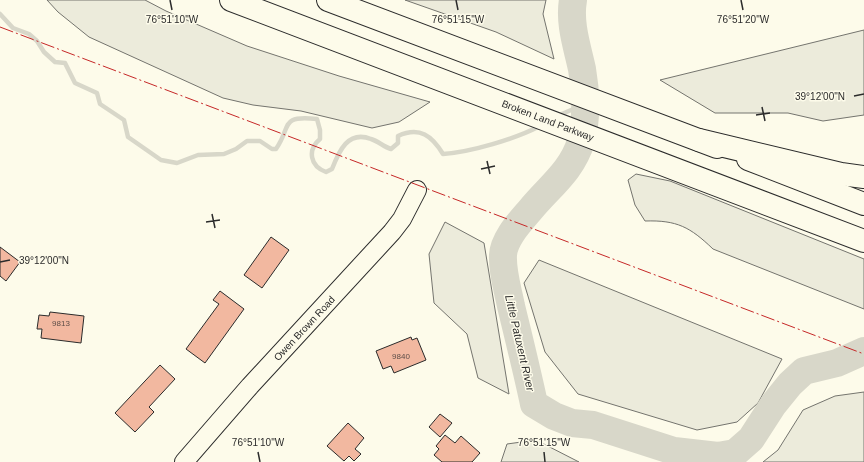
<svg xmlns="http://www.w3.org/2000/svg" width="864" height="462" font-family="Arial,sans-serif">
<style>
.green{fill:#ecebdb;stroke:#74746e}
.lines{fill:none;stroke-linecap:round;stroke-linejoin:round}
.stream{stroke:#d8d7c9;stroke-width:4.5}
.river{stroke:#d8d7c9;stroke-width:28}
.building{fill:#f2b8a0;stroke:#2b2b2b}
.minor-casing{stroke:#2b2b2b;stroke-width:20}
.major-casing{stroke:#2b2b2b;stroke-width:24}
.highway-casing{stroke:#2b2b2b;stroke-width:24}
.minor{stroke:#fdfbea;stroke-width:18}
.major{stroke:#fdfbea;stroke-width:22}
.highway{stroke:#fdfbea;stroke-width:22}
.power{stroke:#c62828;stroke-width:1;stroke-dasharray:14 3 2 3;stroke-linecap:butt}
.ticks{fill:none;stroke:#2b2b2b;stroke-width:1.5}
.labels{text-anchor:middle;stroke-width:3;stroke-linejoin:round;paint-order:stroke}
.number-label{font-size:8px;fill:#5d4e48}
.street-label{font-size:10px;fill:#2b2b2b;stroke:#fdfbea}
.water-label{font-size:11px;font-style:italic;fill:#2b2b2b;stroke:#fdfbea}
.ticks-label{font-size:10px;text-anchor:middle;fill:#2b2b2b;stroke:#fdfbea;stroke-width:3;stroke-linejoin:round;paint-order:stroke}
</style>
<rect width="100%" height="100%" fill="#fdfbea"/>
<path class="green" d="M 47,0 L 145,0 L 166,11 L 247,46 L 339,76 L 430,102 L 399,122 L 372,128 L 301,111 L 253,105 L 223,98 L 89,37 L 58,12 Z
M 405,0 L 546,0 L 543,14 L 554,59 L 496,32 Z
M 864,30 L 864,115 L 823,121 L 788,113 L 715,113 L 660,80 Z
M 636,174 L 670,181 L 864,259 L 864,309 L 713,249 C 690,227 677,220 645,221 L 635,205 L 628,180 Z
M 445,222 L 484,243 L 509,394 L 478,378 L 467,334 L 434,303 L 429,254 Z
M 539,260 L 782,359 L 758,403 L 737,422 L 697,430 L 578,394 L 545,352 L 524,283 Z
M 864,392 L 864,462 L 763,462 L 778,450 L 803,410 L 835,396 Z
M 536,440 L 579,462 L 501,462 L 507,444 Z"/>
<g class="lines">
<path class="stream" d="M 0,14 L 13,28 L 29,34 L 37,41 L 44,52 L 55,62 L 65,63 L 75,83 L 97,93 L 100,104 L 124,120 L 128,137 L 161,160 L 177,163 L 198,155 L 224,154 L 236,149 L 247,141 L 260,141 L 272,149 L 276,149 C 292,126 279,115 317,119 L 320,130 L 320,139 C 307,150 310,166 326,172 L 332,169 C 339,151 348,130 371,139 C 378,141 384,147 391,149 L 398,143 L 398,136 C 420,126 432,136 443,154 C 471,152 515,139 540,126
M 557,116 L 583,105"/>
<path class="river" d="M 573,0 C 569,23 577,46 582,69 C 586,91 587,119 581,141 C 572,171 549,187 531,209 C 521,221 504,238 503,255 C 502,272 508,290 511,306 C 519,339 527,371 534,404 L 554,416 L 572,423 L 593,425 L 674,451 L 718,456 L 735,453 L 751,439 L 773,405 L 790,384 L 804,371 L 837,363 L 864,351"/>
</g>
<path class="building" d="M 271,237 L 289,250 L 262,288 L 244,275 Z
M 0,247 L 20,262 L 6,281 L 0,276 Z
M 220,291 L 244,309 L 205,363 L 186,349 L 219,304 L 213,300 Z
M 50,312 L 84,316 L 81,343 L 41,338 L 42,329 L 37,329 L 39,315 L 49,316 Z
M 411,337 L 412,340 L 417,338 L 426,360 L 394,373 L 391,366 L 383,369 L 376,351 Z
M 160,365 L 175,379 L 149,407 L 154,412 L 135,432 L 115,413 Z
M 440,414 L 452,423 L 440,437 L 429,427 Z
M 348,423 L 364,438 L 355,449 L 361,454 L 354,461 L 349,456 L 344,461 L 327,446 Z
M 445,435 L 455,443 L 461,436 L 480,453 L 472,462 L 442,462 L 434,455 L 439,449 L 436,446 Z"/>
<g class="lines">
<defs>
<path id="minor" d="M 184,462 L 250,386 L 392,232 L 402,219 L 417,190"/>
<path id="major" d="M 231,0 L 864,241
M 328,0 L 717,147
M 748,159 L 864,204"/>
<path id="highway" d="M 699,140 L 841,174 L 864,177"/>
</defs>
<use href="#minor" class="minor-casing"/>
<use href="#major" class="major-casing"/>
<use href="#highway" class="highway-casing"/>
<use href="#minor" class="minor"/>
<use href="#major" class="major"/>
<use href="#highway" class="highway"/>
<path class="power" d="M 0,27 L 864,354"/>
</g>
<path class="ticks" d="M 170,0 L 172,10M 456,0 L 458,10M 741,0 L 743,10M 854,96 L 864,94M 762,107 L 765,121M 756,115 L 770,113M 487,161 L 490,174M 481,169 L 495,166M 212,214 L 215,228M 206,222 L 220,220M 0,262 L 10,260M 258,452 L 260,462M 544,452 L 545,462"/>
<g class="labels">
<g class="number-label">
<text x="61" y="326">9813</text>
<text x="401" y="359">9840</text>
</g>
<g class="street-label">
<text transform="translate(548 120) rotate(21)" y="4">Broken Land Parkway</text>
<text transform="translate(304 328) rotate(-47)" y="4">Owen Brown Road</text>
</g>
<g class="water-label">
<text transform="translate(520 343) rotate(77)" y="4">Little Patuxent River</text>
</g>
</g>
<g class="ticks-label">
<text x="172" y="23">76°51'10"W</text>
<text x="458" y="23">76°51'15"W</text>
<text x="743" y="23">76°51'20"W</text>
<text x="820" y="100">39°12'00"N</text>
<text x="44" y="264">39°12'00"N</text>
<text x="258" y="446">76°51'10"W</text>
<text x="544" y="446">76°51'15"W</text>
</g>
</svg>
